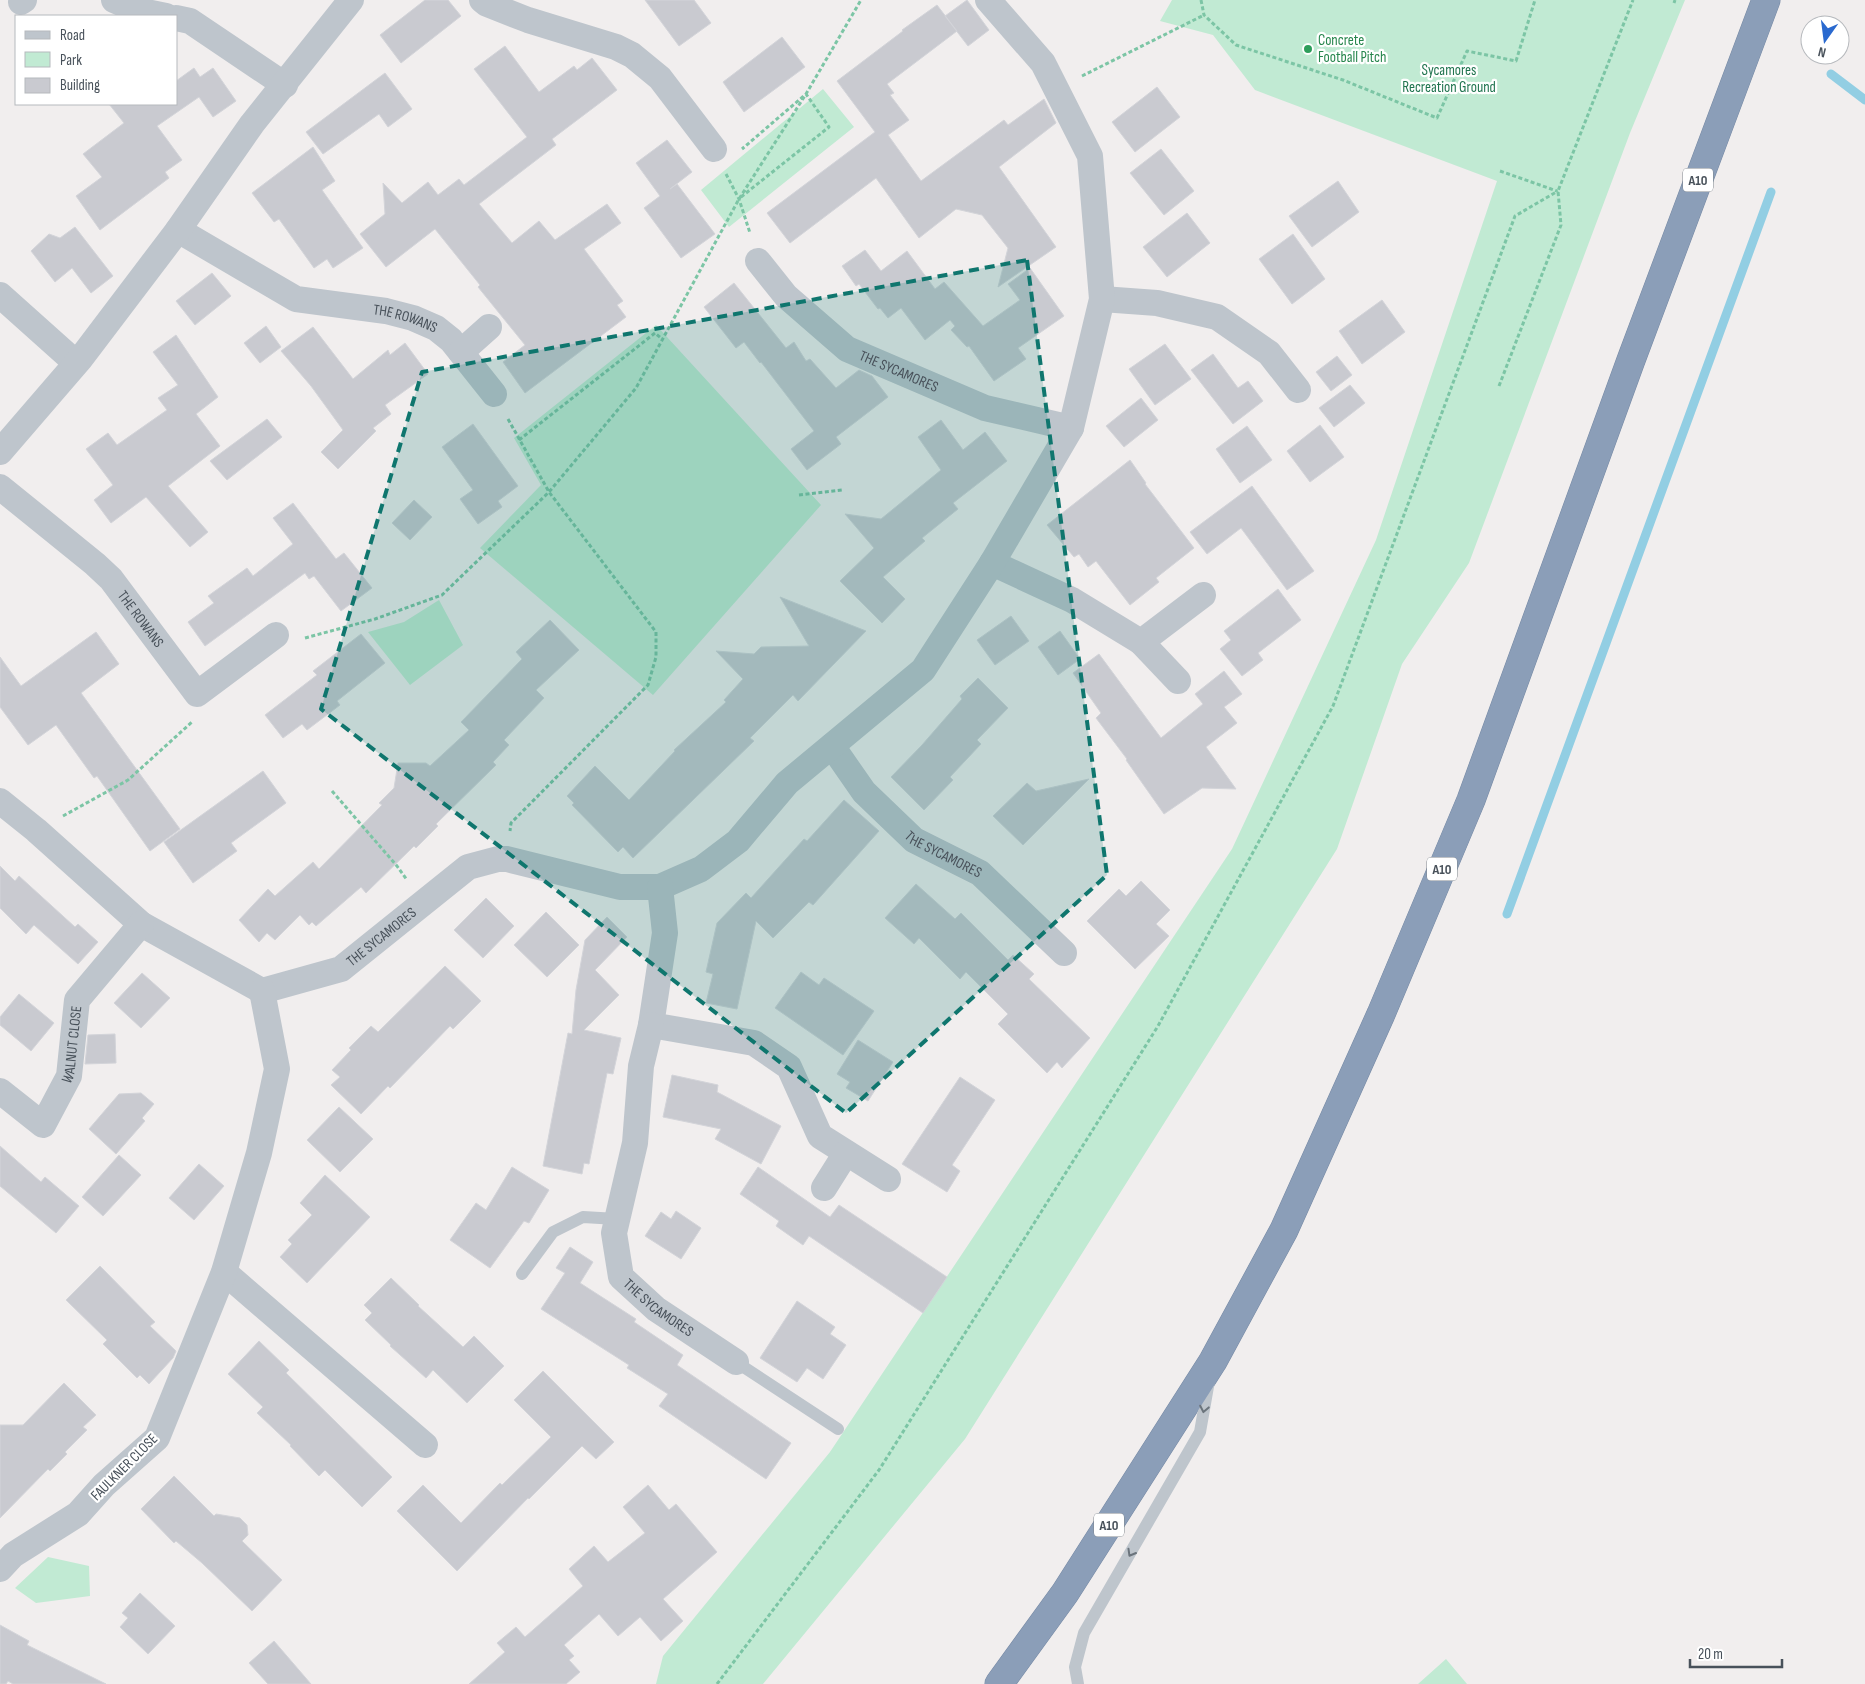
<svg xmlns="http://www.w3.org/2000/svg" width="1865" height="1684" font-family="'Sofia Sans Condensed',sans-serif">
<style>
.green{fill:#c1ead3}
.lines{fill:none;stroke-linecap:round;stroke-linejoin:round}
.stream{stroke:#92cee3;stroke-width:9}
.building{fill:#c9cad0;stroke:#d3d4d9}
.highway-casing{stroke:#7689a4;stroke-width:29}
.path{stroke:#7cc5a5;stroke-width:3;stroke-dasharray:4 2.5;stroke-linecap:butt}
.lane{stroke:#bec5cc;stroke-width:12}
.street{stroke:#bec5cc;stroke-width:26}
.highway{stroke:#8b9eb8;stroke-width:28}
.oneway{stroke:#6b747c}
.marked{fill:#0f766e;fill-opacity:0.2;stroke:#0f766e;stroke-width:4;stroke-dasharray:10 6;stroke-linejoin:round}
.leisure-dot{fill:#2e9e5b;stroke:#fff;stroke-width:2}
.labels{text-anchor:middle;stroke-width:4.5;stroke-linejoin:round;paint-order:stroke}
.shield{fill:#fff;stroke:#7f858c;stroke-width:1}
.shield-label{font-size:14px;font-weight:bold;fill:#48515a}
.leisure-label{font-size:15px;fill:#27864d;stroke:#fff;text-anchor:start}
.park-label{font-size:15px;fill:#20744f;stroke:#fff}
.street-label{font-size:15px;fill:#48515a;stroke:#fff}
</style>
<rect width="100%" height="100%" fill="#f1eeee"/>
<path class="green" d="M 1172,0 L 1685,0 L 1630,133 L 1469,563 L 1402,664 L 1337,849 L 965,1439 L 763,1684 L 656,1684 L 663,1656 L 830,1452 L 1232,849 L 1376,540 L 1497,181 L 1255,90 L 1213,35 L 1160,21 Z
M 823,89 L 854,127 L 729,227 L 701,190 Z
M 656,325 L 821,505 L 653,695 L 480,548 L 541,485 L 514,438 Z
M 439,600 L 463,645 L 410,685 L 368,632 L 404,622 Z
M 48,1557 L 89,1566 L 90,1596 L 36,1603 L 15,1588 Z
M 1446,1659 L 1467,1684 L 1418,1684 Z"/>
<g class="lines">
<path class="stream" d="M 1831,74 L 1865,100
M 1507,914 L 1771,192"/>
</g>
<path class="building" d="M 425,0 L 448,0 L 461,16 L 401,63 L 380,35 Z
M 645,0 L 694,0 L 711,23 L 679,46 Z
M 967,0 L 989,30 L 968,46 L 945,16 Z
M 937,5 L 957,31 L 887,84 L 894,93 L 890,95 L 909,120 L 888,135 L 921,181 L 1004,120 L 1008,125 L 1044,99 L 1056,123 L 999,167 L 1056,247 L 998,287 L 1008,248 L 982,215 L 956,209 L 919,238 L 876,178 L 790,243 L 767,213 L 875,132 L 837,81 L 903,31 L 902,30 Z
M 782,37 L 805,67 L 744,112 L 723,82 Z
M 505,46 L 539,92 L 574,66 L 577,70 L 592,58 L 617,90 L 552,139 L 556,145 L 479,204 L 512,243 L 539,221 L 555,240 L 607,204 L 621,223 L 584,249 L 623,301 L 617,305 L 626,317 L 525,393 L 503,362 L 525,345 L 478,287 L 480,285 L 435,229 L 386,267 L 360,234 L 385,214 L 383,183 L 402,203 L 428,182 L 438,195 L 459,179 L 464,185 L 527,137 L 474,69 Z
M 194,68 L 200,77 L 213,68 L 236,101 L 213,117 L 199,97 L 157,126 L 182,160 L 165,172 L 169,178 L 100,230 L 76,196 L 102,177 L 83,154 L 124,123 L 109,104 L 176,104 L 176,81 Z
M 385,73 L 412,109 L 388,127 L 379,114 L 323,154 L 306,132 Z
M 1157,87 L 1180,117 L 1135,152 L 1112,122 Z
M 667,140 L 692,172 L 670,189 L 677,184 L 715,234 L 681,258 L 644,208 L 660,196 L 636,163 Z
M 313,147 L 335,181 L 322,190 L 363,248 L 333,268 L 327,259 L 314,268 L 279,219 L 274,222 L 252,193 Z
M 1161,149 L 1194,191 L 1164,215 L 1130,173 Z
M 1338,181 L 1359,212 L 1312,247 L 1289,216 Z
M 1187,213 L 1210,243 L 1167,277 L 1143,247 Z
M 75,227 L 113,276 L 91,293 L 72,268 L 55,282 L 31,251 L 49,234 L 60,238 Z
M 1293,234 L 1325,279 L 1292,304 L 1259,259 Z
M 865,250 L 881,271 L 907,251 L 935,289 L 944,282 L 983,326 L 1020,300 L 1008,284 L 1030,268 L 1064,316 L 1018,348 L 1026,359 L 994,381 L 969,346 L 967,347 L 951,330 L 955,326 L 950,320 L 925,340 L 901,308 L 888,318 L 880,308 L 878,309 L 859,284 L 856,286 L 842,266 Z
M 212,273 L 231,296 L 195,325 L 176,301 Z
M 734,283 L 786,348 L 794,342 L 806,361 L 810,359 L 836,388 L 859,370 L 872,376 L 888,397 L 836,437 L 841,444 L 807,470 L 791,449 L 814,431 L 761,362 L 760,363 L 744,342 L 736,348 L 704,307 Z
M 1382,300 L 1405,332 L 1362,364 L 1339,331 Z
M 266,326 L 281,347 L 260,363 L 244,343 Z
M 313,327 L 353,379 L 388,350 L 390,355 L 405,343 L 428,374 L 385,405 L 391,414 L 373,428 L 376,431 L 338,469 L 321,452 L 343,430 L 311,386 L 281,351 Z
M 176,335 L 218,397 L 196,414 L 220,446 L 168,486 L 208,532 L 190,547 L 146,497 L 111,523 L 94,500 L 113,485 L 86,449 L 108,433 L 117,445 L 167,410 L 158,398 L 178,385 L 153,352 Z
M 1165,344 L 1191,379 L 1155,405 L 1129,369 Z
M 1213,354 L 1238,388 L 1248,381 L 1263,401 L 1233,424 L 1191,370 Z
M 1337,356 L 1352,375 L 1331,391 L 1316,372 Z
M 1350,385 L 1365,403 L 1334,427 L 1319,408 Z
M 1141,398 L 1158,420 L 1124,447 L 1106,426 Z
M 267,419 L 282,437 L 227,480 L 210,461 Z
M 941,420 L 963,450 L 985,432 L 1007,461 L 953,503 L 958,509 L 922,538 L 925,541 L 883,577 L 905,599 L 882,623 L 840,581 L 874,548 L 845,514 L 881,519 L 941,470 L 918,437 Z
M 473,424 L 518,486 L 498,501 L 502,507 L 478,524 L 460,499 L 473,490 L 442,447 Z
M 1320,425 L 1344,457 L 1310,482 L 1287,451 Z
M 1247,426 L 1272,460 L 1240,483 L 1216,449 Z
M 1130,460 L 1146,483 L 1145,484 L 1194,548 L 1156,578 L 1159,582 L 1130,605 L 1096,561 L 1088,567 L 1079,554 L 1074,557 L 1047,525 Z
M 1252,486 L 1314,571 L 1287,590 L 1241,528 L 1207,554 L 1190,532 Z
M 414,500 L 432,517 L 410,540 L 392,523 Z
M 293,503 L 336,559 L 344,553 L 372,588 L 341,611 L 314,576 L 309,579 L 305,573 L 205,646 L 188,622 L 214,603 L 208,596 L 247,568 L 253,576 L 293,544 L 273,518 Z
M 1278,589 L 1301,620 L 1258,653 L 1263,660 L 1242,676 L 1220,649 L 1231,640 L 1224,631 Z
M 780,597 L 866,631 L 798,701 L 793,695 L 750,738 L 754,741 L 633,858 L 623,847 L 618,852 L 572,805 L 574,803 L 567,796 L 595,766 L 629,800 L 675,751 L 674,750 L 726,702 L 724,700 L 743,679 L 716,651 L 754,654 L 761,647 L 809,646 Z
M 1011,616 L 1029,641 L 995,665 L 977,640 Z
M 550,620 L 579,650 L 536,690 L 544,698 L 504,740 L 509,745 L 493,762 L 496,765 L 436,824 L 438,826 L 416,848 L 414,846 L 366,893 L 361,887 L 316,926 L 312,922 L 309,925 L 300,915 L 275,940 L 267,933 L 259,942 L 239,920 L 268,889 L 275,896 L 313,862 L 319,869 L 382,805 L 379,803 L 394,788 L 398,763 L 426,763 L 430,766 L 469,730 L 461,722 L 522,659 L 516,652 Z
M 1060,631 L 1080,659 L 1058,675 L 1038,647 Z
M 96,632 L 119,664 L 81,693 L 180,829 L 150,851 L 97,776 L 94,778 L 56,725 L 28,745 L 0,707 L 0,657 L 21,686 Z
M 361,634 L 385,663 L 337,701 L 340,705 L 307,730 L 302,724 L 283,738 L 265,715 L 317,675 L 313,671 Z
M 1099,654 L 1161,738 L 1203,704 L 1195,694 L 1224,671 L 1242,694 L 1224,707 L 1237,723 L 1206,747 L 1236,789 L 1202,788 L 1164,814 L 1126,760 L 1127,759 L 1096,718 L 1101,713 L 1073,673 Z
M 978,678 L 1008,708 L 977,740 L 981,744 L 950,777 L 953,780 L 924,810 L 891,777 L 922,745 L 962,699 L 960,696 Z
M 263,771 L 286,803 L 231,843 L 237,851 L 193,883 L 164,842 Z
M 1089,779 L 1023,845 L 993,816 L 1027,783 L 1036,791 Z
M 844,800 L 879,831 L 813,905 L 809,902 L 773,938 L 756,921 L 737,1009 L 706,1003 L 713,974 L 706,972 L 717,923 L 746,893 L 751,898 L 804,839 L 807,841 Z
M 0,866 L 15,881 L 19,876 L 75,927 L 78,924 L 98,942 L 78,964 L 34,925 L 26,934 L 0,908 Z
M 1141,881 L 1170,910 L 1156,924 L 1169,936 L 1135,969 L 1087,921 L 1119,889 L 1126,896 Z
M 916,884 L 955,919 L 961,913 L 1008,960 L 1013,955 L 1034,974 L 1029,979 L 1090,1038 L 1062,1068 L 1057,1062 L 1047,1073 L 998,1024 L 1008,1014 L 966,972 L 960,979 L 919,938 L 914,944 L 885,918 Z
M 486,898 L 514,926 L 483,958 L 454,930 Z
M 546,912 L 579,945 L 547,977 L 514,945 Z
M 607,917 L 627,937 L 595,970 L 619,995 L 584,1030 L 621,1038 L 613,1074 L 607,1073 L 589,1164 L 584,1163 L 582,1174 L 543,1166 L 568,1033 L 572,1034 L 576,990 L 585,940 Z
M 445,966 L 481,1001 L 453,1029 L 450,1026 L 390,1088 L 388,1086 L 361,1114 L 331,1085 L 340,1077 L 332,1070 L 351,1050 L 349,1048 L 371,1026 L 378,1032 Z
M 801,972 L 819,985 L 824,978 L 874,1011 L 843,1055 L 775,1008 Z
M 142,973 L 170,998 L 141,1028 L 114,1003 Z
M 19,994 L 54,1023 L 31,1051 L 0,1025 L 0,1017 Z
M 115,1034 L 116,1063 L 85,1064 L 88,1035 Z
M 858,1040 L 893,1062 L 868,1101 L 846,1088 L 850,1082 L 837,1074 Z
M 672,1075 L 718,1085 L 717,1092 L 781,1126 L 761,1164 L 715,1139 L 721,1129 L 663,1117 Z
M 960,1077 L 995,1100 L 952,1165 L 960,1171 L 947,1192 L 902,1164 Z
M 141,1093 L 154,1104 L 142,1118 L 145,1121 L 116,1154 L 89,1129 L 119,1094 Z
M 339,1107 L 373,1139 L 340,1172 L 307,1140 Z
M 0,1146 L 41,1182 L 45,1177 L 79,1206 L 56,1233 L 0,1186 Z
M 119,1155 L 141,1175 L 103,1216 L 82,1197 Z
M 199,1164 L 224,1186 L 194,1220 L 169,1198 Z
M 512,1167 L 549,1190 L 529,1223 L 524,1221 L 490,1268 L 450,1240 L 476,1203 L 486,1210 Z
M 758,1167 L 830,1217 L 839,1205 L 947,1277 L 923,1313 L 809,1236 L 803,1245 L 776,1226 L 779,1221 L 740,1194 Z
M 325,1175 L 370,1217 L 307,1283 L 280,1257 L 292,1244 L 288,1240 L 312,1215 L 300,1203 Z
M 676,1211 L 701,1228 L 681,1259 L 645,1236 L 661,1212 L 671,1219 Z
M 570,1247 L 593,1262 L 580,1283 L 636,1319 L 634,1322 L 683,1355 L 677,1365 L 791,1443 L 766,1479 L 659,1406 L 668,1394 L 627,1368 L 629,1365 L 541,1309 L 565,1273 L 556,1268 Z
M 100,1266 L 155,1322 L 150,1326 L 176,1351 L 173,1358 L 149,1384 L 140,1375 L 137,1378 L 103,1344 L 107,1340 L 66,1300 Z
M 391,1278 L 419,1305 L 418,1306 L 463,1347 L 474,1336 L 504,1366 L 467,1403 L 433,1370 L 426,1378 L 390,1346 L 391,1345 L 365,1320 L 372,1313 L 364,1305 Z
M 797,1301 L 835,1327 L 830,1334 L 846,1345 L 823,1379 L 807,1368 L 797,1382 L 760,1358 Z
M 259,1341 L 289,1370 L 286,1373 L 392,1477 L 362,1507 L 325,1470 L 319,1476 L 290,1446 L 291,1445 L 257,1413 L 263,1407 L 228,1374 Z
M 543,1371 L 614,1442 L 596,1459 L 582,1446 L 529,1499 L 528,1498 L 457,1571 L 397,1511 L 423,1485 L 461,1523 L 500,1483 L 502,1485 L 551,1437 L 514,1400 Z
M 64,1383 L 96,1415 L 83,1427 L 87,1430 L 65,1452 L 67,1454 L 50,1471 L 48,1469 L 0,1518 L 0,1425 L 23,1425 Z
M 174,1476 L 214,1516 L 216,1514 L 240,1518 L 247,1525 L 248,1535 L 242,1541 L 282,1580 L 252,1611 L 202,1563 L 176,1541 L 174,1543 L 141,1509 Z
M 648,1485 L 669,1510 L 676,1504 L 717,1552 L 663,1599 L 683,1621 L 661,1641 L 640,1617 L 618,1636 L 599,1614 L 564,1645 L 574,1656 L 569,1660 L 580,1672 L 566,1684 L 469,1684 L 505,1652 L 497,1643 L 516,1627 L 525,1637 L 583,1586 L 569,1569 L 594,1546 L 608,1562 L 645,1533 L 623,1507 Z
M 140,1593 L 175,1626 L 148,1654 L 120,1627 L 128,1618 L 122,1613 Z
M 0,1625 L 29,1641 L 27,1645 L 106,1684 L 13,1684 L 8,1681 L 6,1684 L 0,1684 Z
M 274,1641 L 311,1684 L 268,1684 L 249,1663 Z"/>
<g class="lines">
<defs>
<path id="highway" d="M 999,1684 L 1065,1593 L 1213,1361 L 1284,1230 L 1381,1014 L 1471,800 L 1631,360 L 1766,0"/>
</defs>
<use href="#highway" class="highway-casing"/>
<path class="path" d="M 1201,0 L 1204,15 L 1236,45 L 1343,80 L 1437,118 L 1467,51 L 1516,61 L 1535,0
M 1674,3 L 1675,0
M 1082,76 L 1204,15
M 1500,171 L 1557,191
M 726,174 L 739,199 L 750,233
M 741,197 L 829,127 L 806,94 L 742,149
M 1499,386 L 1561,225 L 1558,191 L 1633,0
M 508,419 L 549,492 L 656,632 L 656,657 L 648,685 L 511,823 L 510,831
M 519,440 L 655,333 L 662,339
M 799,495 L 842,490
M 305,638 L 375,619 L 442,595 L 549,492 L 636,388 L 739,199 L 806,94 L 861,0
M 332,791 L 397,866 L 407,880
M 63,816 L 128,780 L 192,722
M 717,1684 L 879,1470 L 1158,1026 L 1333,706 L 1515,216 L 1558,191"/>
<path class="lane" d="M 522,1274 L 553,1232 L 583,1217 L 617,1219
M 736,1362 L 838,1429
M 1078,1684 L 1075,1667 L 1084,1633 L 1200,1432 L 1209,1381"/>
<g class="street">
<path d="M 114,0 L 137,10 L 166,16"/>
<path d="M 482,0 L 487,4 L 528,20 L 616,47 L 632,55 L 660,78 L 714,149"/>
<path d="M 21,2 L 24,0"/>
<path d="M 176,18 L 190,21 L 285,85"/>
<path id="s1" d="M 178,230 L 296,299 L 386,311 L 413,318 L 436,328 L 451,340 L 494,394"/>
<path id="s2" d="M 758,261 L 786,296 L 847,349 L 985,408 L 1071,428"/>
<path d="M 0,295 L 76,363"/>
<path d="M 1102,299 L 1157,303 L 1217,317 L 1269,353 L 1298,390"/>
<path d="M 461,352 L 489,327"/>
<path d="M 0,452 L 81,358 L 178,230 L 252,124 L 351,0"/>
<path id="s3" d="M 0,487 L 95,564 L 111,579 L 197,694 L 276,635"/>
<path d="M 992,563 L 1072,600 L 1141,642 L 1203,595"/>
<path d="M 1141,642 L 1178,681"/>
<path id="s4" d="M 832,746 L 864,792 L 914,840 L 980,873 L 1064,953"/>
<path id="s5" d="M 0,801 L 36,830 L 141,924 L 262,991 L 341,969 L 468,867 L 498,859 L 507,859 L 620,887 L 660,887 L 701,869 L 738,841 L 787,783 L 923,670 L 992,563 L 1071,428 L 1102,299 L 1090,156 L 1043,63 L 988,0"/>
<path d="M 660,887 L 665,933 L 651,1025 L 754,1043 L 789,1067 L 820,1136 L 888,1179"/>
<path id="s6" d="M 651,1025 L 641,1066 L 635,1143 L 614,1233 L 621,1277 L 656,1309 L 736,1362"/>
<path id="s7" d="M 0,1091 L 43,1125 L 69,1076 L 77,1000 L 141,924"/>
<path d="M 824,1188 L 846,1153"/>
<path d="M 224,1272 L 425,1445"/>
<path d="M 0,1569 L 13,1555 L 78,1514 L 104,1485 L 157,1438 L 224,1272 L 259,1153 L 277,1069 L 262,991"/>
</g>
<use href="#highway" class="highway"/>
</g>
<defs><path id="oneway-chevron" d="M-2-3.5L2.5 0L-2 3.5" fill="none" stroke-width="1.6" stroke-linecap="round" stroke-linejoin="round" transform="scale(1.25)"/></defs>
<g class="oneway">
<use href="#oneway-chevron" transform="translate(1204 1409) rotate(101)"/>
<use href="#oneway-chevron" transform="translate(1131 1553) rotate(120)"/>
</g>
<path class="marked" d="M 1027,260 L 1107,875 L 846,1113 L 321,709 L 422,372 Z"/>
<circle class="leisure-dot" cx="1308" cy="49" r="5"/>
<g class="labels">
<g class="shield">
<rect x="1683" y="168.5" width="30" height="23" rx="4"/>
<rect x="1427" y="857.5" width="30" height="23" rx="4"/>
<rect x="1094" y="1513.5" width="30" height="23" rx="4"/>
</g>
<g class="shield-label">
<text x="1698" y="185">A10</text>
<text x="1442" y="874">A10</text>
<text x="1109" y="1530">A10</text>
</g>
<g class="leisure-label">
<text x="1318" y="45">Concrete<tspan x="1318" dy="17">Football Pitch</tspan></text>
</g>
<g class="park-label">
<text x="1449" y="75">Sycamores<tspan x="1449" dy="17">Recreation Ground</tspan></text>
</g>
<g class="street-label">
<text dy="5" stroke="none"><textPath href="#s1" startOffset="248">THE ROWANS</textPath></text>
<text dy="5" stroke="none"><textPath href="#s2" startOffset="182">THE SYCAMORES</textPath></text>
<text dy="5" stroke="none"><textPath href="#s3" startOffset="194">THE ROWANS</textPath></text>
<text dy="5" stroke="none"><textPath href="#s4" startOffset="158">THE SYCAMORES</textPath></text>
<text dy="5" stroke="none"><textPath href="#s5" startOffset="459">THE SYCAMORES</textPath></text>
<text dy="5" stroke="none"><textPath href="#s7" startOffset="142">WALNUT CLOSE</textPath></text>
<text dy="5" stroke="none"><textPath href="#s6" startOffset="305">THE SYCAMORES</textPath></text>
<text transform="translate(124 1467) rotate(-45)" y="5">FAULKNER CLOSE</text>
</g>
</g>
<rect x="15" y="15" width="162" height="90" fill="#ffffff" stroke="#b6b9bd"/>
<rect x="25" y="31" width="25" height="8" fill="#bec5cc" stroke="#b6b9bd"/>
<text x="60" y="40" font-size="15" fill="#48515a">Road</text>
<rect x="25" y="52" width="25" height="15" fill="#c1ead3" stroke="#b6b9bd"/>
<text x="60" y="65" font-size="15" fill="#48515a">Park</text>
<rect x="25" y="78" width="25" height="15" fill="#c9cad0" stroke="#b6b9bd"/>
<text x="60" y="90" font-size="15" fill="#48515a">Building</text>
<g transform="translate(1825 40) rotate(194)"><circle r="24" fill="#ffffff" stroke="#b6b9bd"/>
<path d="M0-4L9 19L0 12L-9 19Z" fill="#2a69cf"/>
<text y="-8" font-size="14" font-weight="bold" text-anchor="middle" fill="#48515a">N</text>
</g>
<path d="M1690 1659v8h92v-8" fill="none" stroke="#48515a" stroke-width="2.5"/>
<text x="1698" y="1659" font-size="15" fill="#48515a" stroke="#ffffff" stroke-width="4" paint-order="stroke">20 m</text>
</svg>
